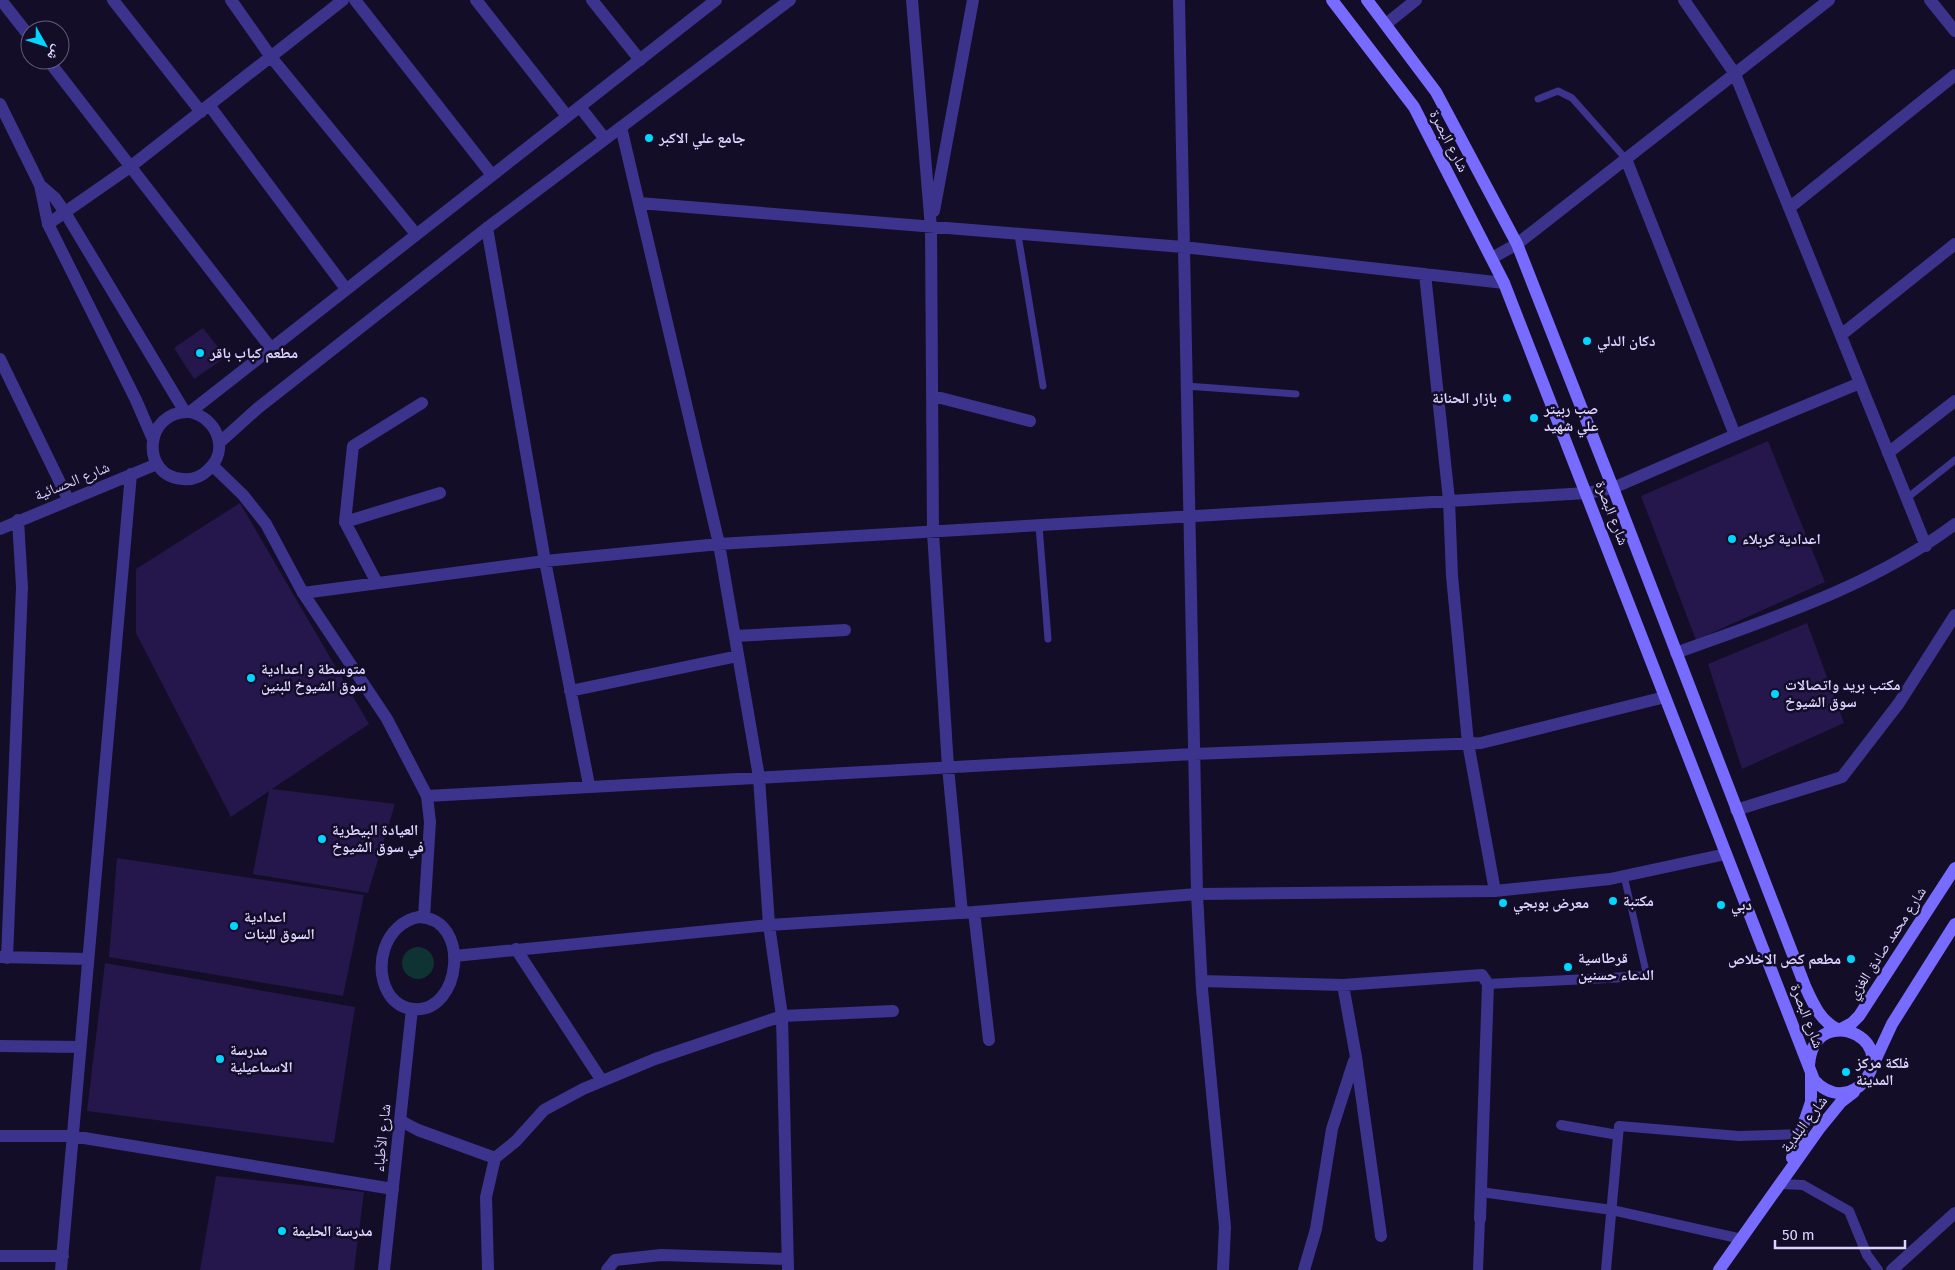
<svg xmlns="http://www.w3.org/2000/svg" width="1955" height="1270" font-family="'Fira Sans','Noto Naskh Arabic',sans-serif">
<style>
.green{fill:#0f3233}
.building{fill:#25174b}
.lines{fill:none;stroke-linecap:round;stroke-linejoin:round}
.service{stroke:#3c338c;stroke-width:7}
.pedestrian{stroke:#3c338c;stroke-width:10}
.minor{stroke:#3c338c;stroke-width:12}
.tertiary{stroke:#3c338c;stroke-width:12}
.secondary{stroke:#786bff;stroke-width:12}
.poi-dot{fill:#00d6ff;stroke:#130d28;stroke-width:2}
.labels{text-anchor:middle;stroke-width:5;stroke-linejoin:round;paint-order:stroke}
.poi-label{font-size:15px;font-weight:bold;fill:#dcd4ff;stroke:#130d28;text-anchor:start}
.street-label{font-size:15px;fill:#dcd4ff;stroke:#130d28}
</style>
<rect width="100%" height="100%" fill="#130d28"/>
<path class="green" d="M402 963a16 16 0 1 1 32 0a16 16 0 1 1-32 0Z"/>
<path class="building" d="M 203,328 L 226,357 L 194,379 L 174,348 Z
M 1768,441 L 1825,582 L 1696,640 L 1641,496 Z
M 240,503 L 369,724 L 272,789 L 395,804 L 368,893 L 253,874 L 269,791 L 231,817 L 136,633 L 136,569 Z
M 1807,623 L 1844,723 L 1742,769 L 1708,664 Z
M 117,858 L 364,895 L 343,996 L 109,957 Z
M 105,963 L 355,1007 L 334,1143 L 87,1111 Z
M 216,1176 L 364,1192 L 354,1270 L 200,1270 Z"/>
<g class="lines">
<path class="service" d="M 1538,99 L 1558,91 L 1572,98 L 1626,159
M 1018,235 L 1043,386
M 1186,386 L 1296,394
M 1907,498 L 1955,460
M 1039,526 L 1048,639
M 1624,876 L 1647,976"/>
<path class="pedestrian" d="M 1488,984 L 1647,976
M 1561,1125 L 1618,1135
M 1781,1184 L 1803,1185 L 1849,1211 L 1867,1255 L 1878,1270
M 1481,1192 L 1612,1210 L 1742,1239
M 1478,1270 L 1480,1219
M 1606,1270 L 1619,1126 L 1739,1136 L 1802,1134"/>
<path class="minor" d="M 1,0 L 30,37
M 113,0 L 201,112
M 231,0 L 271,57 L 416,234
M 355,0 L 492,175
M 476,0 L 567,116
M 592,0 L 640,60
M 912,0 L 931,228 L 933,532 L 948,767 L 962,913
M 1179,0 L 1197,894 L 1202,989 L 1225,1227 L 1223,1270
M 1684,0 L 1735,74 L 1926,546
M 1930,0 L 1955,31
M 1386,24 L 1416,0
M 48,60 L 270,347
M 209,105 L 346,289
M 621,127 L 719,544 L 759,777 L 769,925 L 782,1016 L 788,1270
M 1626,159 L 1735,435
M 639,203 L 1183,247 L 1504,283
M 1789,208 L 1955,75
M 934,211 L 973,0
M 48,224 L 130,167 L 343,0
M 487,228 L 545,561 L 589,785
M 1492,258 L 1517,244 L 1829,0
M 1425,274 L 1449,500 L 1452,576 L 1468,743 L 1495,891
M 1841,335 L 1955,244
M 0,359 L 68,499
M 933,396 L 1030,421
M 1888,453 L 1955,401
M 345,522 L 440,493
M 0,529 L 157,464
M 377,583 L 345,522 L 353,446 L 422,403
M 303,593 L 545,561 L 719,544 L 1587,493 L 1613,488 L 1735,435 L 1860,383
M 735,636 L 845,630
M 1676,653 C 1772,618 1873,586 1955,524
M 570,691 L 738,656
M 427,796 L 1193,754 L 1481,743 L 1665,697
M 1736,810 L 1842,777 L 1899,703 L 1955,615
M 974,912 L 989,1040
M 516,949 L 602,1081
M 454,956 L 769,925 L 974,912 L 1197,894 L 1495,891 L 1610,879 L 1726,854
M 0,957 L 88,959
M 7,958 L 22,587 L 18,520
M 1202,981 L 1343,985 L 1482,975 L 1488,984 L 1480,1219
M 1343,985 L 1356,1057 L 1381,1236
M 0,1046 L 80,1047
M 401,1121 L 418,1130 L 495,1158 L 516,1141 L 544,1110 L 583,1089 L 655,1059 L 782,1016 L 893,1011
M 0,1136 L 72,1136 L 393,1189
M 0,1256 L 63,1256
M 61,1270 L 131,474
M 488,1270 L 486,1197 L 495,1158
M 607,1270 L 615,1260 L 661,1255 L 787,1259
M 1304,1270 L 1316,1229 L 1332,1129 L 1354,1061
M 1892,1270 L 1955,1213"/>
<path class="tertiary" d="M 0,104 L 40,185 L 48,224 L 136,400 L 152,437
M 580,107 L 605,139
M 40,185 L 55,198 L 66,214 L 185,412
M 190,412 C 217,418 230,450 208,470 C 201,477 193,480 183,479 C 140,477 143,410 190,412 L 716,0
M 219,443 L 258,408 L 487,228 L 790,0
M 213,466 L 243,495 L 266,524 L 303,593 L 387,719 L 427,796 L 430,822 L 424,917
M 419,917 C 472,919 461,1013 414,1009 C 405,1009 397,1004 391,997 C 371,970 384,923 419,917 Z
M 384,1270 L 412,1009"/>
<path class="secondary" d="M 1332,0 L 1414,107 L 1504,283 L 1814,1080 C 1851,1120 1897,1058 1857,1035 C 1848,1030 1837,1029 1827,1033 C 1814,1039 1810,1052 1809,1065
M 1367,0 L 1436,92 L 1517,244 L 1613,488 L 1805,986 C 1813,1004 1821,1022 1839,1030 L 1852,1023 L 1859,1016 L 1955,868
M 1873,1065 L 1892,1024 L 1955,924
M 1792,1158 L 1811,1102 L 1811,1074
M 1719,1270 L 1819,1129 L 1841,1102 L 1854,1092"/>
</g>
<g class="poi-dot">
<circle cx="649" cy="138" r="5"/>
<circle cx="1587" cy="341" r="5"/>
<circle cx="200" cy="353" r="5"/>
<circle cx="1507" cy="398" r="5"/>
<circle cx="1534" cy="418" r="5"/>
<circle cx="1732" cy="539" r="5"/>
<circle cx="251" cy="678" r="5"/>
<circle cx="1775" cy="694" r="5"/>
<circle cx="322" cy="839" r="5"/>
<circle cx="1613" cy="901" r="5"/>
<circle cx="1503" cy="903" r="5"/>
<circle cx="1721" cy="905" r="5"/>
<circle cx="234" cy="926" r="5"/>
<circle cx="1851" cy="959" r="5"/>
<circle cx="1568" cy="967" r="5"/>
<circle cx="220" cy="1059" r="5"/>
<circle cx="1846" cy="1072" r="5"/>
<circle cx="282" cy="1231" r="5"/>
</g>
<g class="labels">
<g class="poi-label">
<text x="659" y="143">جامع علي الاكبر</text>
<text x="1597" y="346">دكان الدلي</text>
<text x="210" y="358">مطعم كباب باقر</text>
<text x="1497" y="403" text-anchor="end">بازار الحنانة</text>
<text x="1544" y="414">صب ربيتر<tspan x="1544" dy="17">علي شهيد</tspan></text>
<text x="1742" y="544">اعدادية كربلاء</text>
<text x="261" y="674">متوسطة و اعدادية<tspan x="261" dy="17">سوق الشيوخ للبنين</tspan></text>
<text x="1785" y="690">مكتب بريد واتصالات<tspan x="1785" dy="17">سوق الشيوخ</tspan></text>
<text x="332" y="835">العيادة البيطرية<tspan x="332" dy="17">في سوق الشيوخ</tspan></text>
<text x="1623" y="906">مكتبة</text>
<text x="1513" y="908">معرض بوبجي</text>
<text x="1731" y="910">دبي</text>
<text x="244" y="922">اعدادية<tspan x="244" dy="17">السوق للبنات</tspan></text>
<text x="1578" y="963">قرطاسية<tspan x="1578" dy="17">الدعاء حسنين</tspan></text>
<text x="1841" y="964" text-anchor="end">مطعم كص الاخلاص</text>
<text x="230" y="1055">مدرسة<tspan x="230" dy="17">الاسماعيلية</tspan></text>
<text x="1856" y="1068">فلكة مركز<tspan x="1856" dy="17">المدينة</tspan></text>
<text x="292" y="1236">مدرسة الحليمة</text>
</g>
<g class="street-label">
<text transform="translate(1449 141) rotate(63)" y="5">شارع البصرة</text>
<text transform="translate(72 481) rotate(-22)" y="5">شارع الحسائية</text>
<text transform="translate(1612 513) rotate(69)" y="5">شارع البصرة</text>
<text transform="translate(1887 943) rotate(-57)" y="5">شارع محمد صادق الغزي</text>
<text transform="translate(1807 1016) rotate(69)" y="5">شارع البصرة</text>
<text transform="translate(1804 1124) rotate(-53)" y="5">شارع البلدية</text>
<text transform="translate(382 1138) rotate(-84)" y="5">شارع الأطباء</text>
</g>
</g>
<g transform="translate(45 45) rotate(129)"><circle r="24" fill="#130d28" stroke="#635d7e"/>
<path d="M0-4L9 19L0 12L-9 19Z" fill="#00d6ff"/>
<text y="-8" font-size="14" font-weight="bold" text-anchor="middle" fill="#dcd4ff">ش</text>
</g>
<path d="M1775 1240v8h130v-8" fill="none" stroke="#dcd4ff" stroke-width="2.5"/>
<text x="1782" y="1240" font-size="15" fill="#dcd4ff" stroke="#130d28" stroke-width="4" paint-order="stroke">50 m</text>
</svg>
